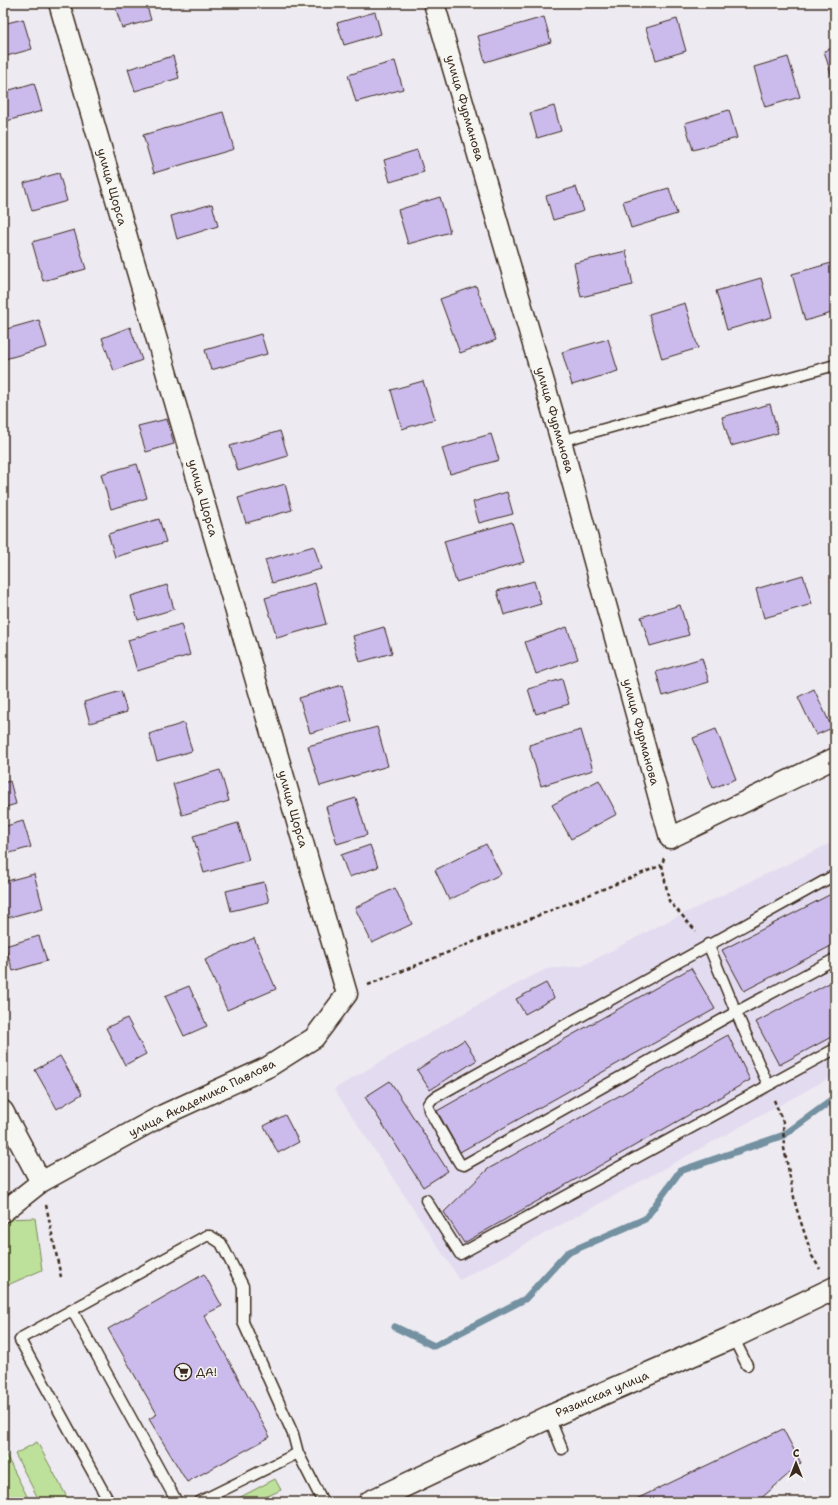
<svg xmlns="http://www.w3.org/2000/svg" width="838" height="1505" font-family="'Shantell Sans',sans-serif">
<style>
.built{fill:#e3dcf0}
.green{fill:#bde19b;stroke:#7c865c}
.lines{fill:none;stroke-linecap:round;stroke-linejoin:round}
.stream{stroke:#7391a1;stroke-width:7}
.building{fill:#cbbbec;stroke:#3b2a1e}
.service-casing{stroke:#3b2a1e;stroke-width:13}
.minor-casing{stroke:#3b2a1e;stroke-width:23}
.primary-casing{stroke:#3b2a1e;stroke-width:25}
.path{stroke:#3b2a1e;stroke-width:2.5;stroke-dasharray:4 3;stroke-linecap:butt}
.service{stroke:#f6f6f2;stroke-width:10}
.minor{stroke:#f6f6f2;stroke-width:20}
.primary{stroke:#f6f6f2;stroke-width:22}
.labels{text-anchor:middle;stroke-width:3;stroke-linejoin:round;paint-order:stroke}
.street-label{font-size:12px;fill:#3b2a1e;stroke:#f6f6f2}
.poi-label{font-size:12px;fill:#3b2a1e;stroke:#f6f6f2;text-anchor:start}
</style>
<rect width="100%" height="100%" fill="#edeaf1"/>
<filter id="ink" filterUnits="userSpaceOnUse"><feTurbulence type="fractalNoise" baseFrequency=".025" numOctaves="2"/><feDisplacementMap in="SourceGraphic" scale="8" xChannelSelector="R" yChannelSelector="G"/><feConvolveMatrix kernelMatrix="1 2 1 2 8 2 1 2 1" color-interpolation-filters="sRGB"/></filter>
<g filter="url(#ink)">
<path class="built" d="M 835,841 L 835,1075 L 460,1280 L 334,1089 L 495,995 L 546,969 L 582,966 L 662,924 Z"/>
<path class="green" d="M 35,1218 L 42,1270 L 3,1287 L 3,1219 Z
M 37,1442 L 68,1499 L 63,1502 L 40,1502 L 15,1454 Z
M 3,1449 L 30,1502 L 3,1502 Z
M 275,1479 L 281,1490 L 255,1502 L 231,1502 Z"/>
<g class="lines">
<path class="stream" d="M 395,1327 L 434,1346 L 525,1299 L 567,1253 L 645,1219 L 680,1171 L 784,1135 L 835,1098"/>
</g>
<path class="building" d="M 114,3 L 146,3 L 151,20 L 122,28 Z
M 375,12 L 381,34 L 344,45 L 337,23 Z
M 544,17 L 551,42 L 485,62 L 478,36 Z
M 23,19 L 32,49 L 3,57 L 3,24 Z
M 677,19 L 686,51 L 656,60 L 646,28 Z
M 835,47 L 835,84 L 834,84 L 824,51 Z
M 173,56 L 179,78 L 135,91 L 128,69 Z
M 788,57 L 800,97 L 765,107 L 754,67 Z
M 395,61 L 403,89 L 356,102 L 348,75 Z
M 34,83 L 42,111 L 3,122 L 3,92 Z
M 554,106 L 561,131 L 537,138 L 530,113 Z
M 729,110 L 737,138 L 693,150 L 685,123 Z
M 223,112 L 234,149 L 154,173 L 143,135 Z
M 417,150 L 424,172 L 390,182 L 384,160 Z
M 59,173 L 67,201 L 32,211 L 24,183 Z
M 576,187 L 584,211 L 553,220 L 546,196 Z
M 669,188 L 677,214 L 631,228 L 623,201 Z
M 440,197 L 450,232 L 408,244 L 398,210 Z
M 212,204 L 218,226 L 177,239 L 171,216 Z
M 74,230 L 86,269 L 43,281 L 32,242 Z
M 626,251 L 633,285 L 581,297 L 574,263 Z
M 835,262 L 835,312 L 805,321 L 792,274 Z
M 761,278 L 772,317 L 727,330 L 716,291 Z
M 476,286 L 496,340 L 460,353 L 440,299 Z
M 685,303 L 698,348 L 662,359 L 649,314 Z
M 39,320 L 47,347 L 5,359 L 3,351 L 3,330 Z
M 130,327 L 142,360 L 114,371 L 102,338 Z
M 261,334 L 267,354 L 211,370 L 205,350 Z
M 608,339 L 618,371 L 572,385 L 562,352 Z
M 423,381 L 435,419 L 402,429 L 391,390 Z
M 770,404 L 778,433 L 731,446 L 722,417 Z
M 167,419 L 174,444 L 146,452 L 138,426 Z
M 280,431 L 288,456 L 238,471 L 230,446 Z
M 491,434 L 499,460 L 450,474 L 442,448 Z
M 137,464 L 147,498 L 111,509 L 101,474 Z
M 285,484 L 292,510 L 246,523 L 238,498 Z
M 507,492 L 513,514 L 479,523 L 473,502 Z
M 159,519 L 166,542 L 115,557 L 108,534 Z
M 512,522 L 524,562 L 456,582 L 444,541 Z
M 314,546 L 321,569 L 272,583 L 265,560 Z
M 835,555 L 835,571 L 831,556 Z
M 803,575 L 812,604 L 764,618 L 756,589 Z
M 534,581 L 541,604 L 504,615 L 497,591 Z
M 315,583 L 326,624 L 277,638 L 265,598 Z
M 167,585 L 174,609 L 138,620 L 131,596 Z
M 680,605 L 689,635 L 650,646 L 641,617 Z
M 181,624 L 190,655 L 137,671 L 128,640 Z
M 384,627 L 392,653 L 360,662 L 353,636 Z
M 567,627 L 578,659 L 536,674 L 525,642 Z
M 702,658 L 709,682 L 663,696 L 656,672 Z
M 562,679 L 569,704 L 536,714 L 528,689 Z
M 342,685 L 352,721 L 310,733 L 299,698 Z
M 814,689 L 832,728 L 816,735 L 798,697 Z
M 121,691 L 127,712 L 90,723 L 84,702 Z
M 184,723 L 192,751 L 157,761 L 149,734 Z
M 377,727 L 388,766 L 320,786 L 308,746 Z
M 716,729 L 736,779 L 713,788 L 693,738 Z
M 581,730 L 593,770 L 541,786 L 529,745 Z
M 220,770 L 229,801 L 182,815 L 173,784 Z
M 599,780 L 617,814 L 571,839 L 552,805 Z
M 10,781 L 16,804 L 3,808 L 3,783 Z
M 356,798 L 367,835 L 337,844 L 326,807 Z
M 23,821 L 31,847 L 3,855 L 3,827 Z
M 238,823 L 249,860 L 204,873 L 193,836 Z
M 486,844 L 501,874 L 449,900 L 435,870 Z
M 370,845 L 378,867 L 349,877 L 341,855 Z
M 34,874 L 43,908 L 3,919 L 3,882 Z
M 264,882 L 269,902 L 231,911 L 226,891 Z
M 395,888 L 412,924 L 372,943 L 355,908 Z
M 835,892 L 835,944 L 744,991 L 722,950 Z
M 39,936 L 47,961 L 13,971 L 5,946 Z
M 254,938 L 276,989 L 227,1010 L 205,960 Z
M 691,968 L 715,1009 L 460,1152 L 437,1111 Z
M 835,980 L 835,1035 L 779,1065 L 756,1022 Z
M 546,983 L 554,998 L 525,1014 L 516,999 Z
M 189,986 L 207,1026 L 184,1036 L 165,996 Z
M 127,1018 L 146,1054 L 125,1065 L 106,1028 Z
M 728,1035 L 750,1080 L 464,1243 L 444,1212 L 488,1169 Z
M 464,1040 L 477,1060 L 430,1090 L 417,1070 Z
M 60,1056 L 82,1094 L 57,1109 L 35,1070 Z
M 390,1081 L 448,1171 L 423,1187 L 365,1097 Z
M 285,1115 L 299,1142 L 278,1153 L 264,1126 Z
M 204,1274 L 222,1306 L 204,1315 L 270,1437 L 187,1482 L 149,1419 L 157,1414 L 108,1329 Z
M 783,1429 L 801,1463 L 757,1502 L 630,1502 Z"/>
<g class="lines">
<defs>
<path id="service" d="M 561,441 L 835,365
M 835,875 L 432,1099 L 428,1104 L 429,1110 L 457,1159 L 460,1164 L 464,1165 L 736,1012 L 835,959
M 708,944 L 736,1012 L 768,1085
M 426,1200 L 460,1254 L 835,1049
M 72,1310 L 23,1337 L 20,1340 L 109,1502
M 733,1337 L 747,1365
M 549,1417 L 562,1449
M 177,1502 L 72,1310 L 206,1236 L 210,1236 L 221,1243 L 243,1286 L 243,1322 L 293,1434 L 298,1453 L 323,1502
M 199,1502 L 298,1453"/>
<path id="minor" d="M 434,3 L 561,441 L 670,838 L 835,758
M 3,1111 L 41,1182
M 3,1212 L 41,1182 L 163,1115 L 268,1067 L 314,1038 L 347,994 L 59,3"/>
<path id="primary" d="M 370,1502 L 549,1417 L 733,1337 L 835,1288"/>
</defs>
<use href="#service" class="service-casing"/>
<use href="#minor" class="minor-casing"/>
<use href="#primary" class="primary-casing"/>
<path class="path" d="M 664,858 L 662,865 L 669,901 L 696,931
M 368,985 L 662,865
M 774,1100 L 783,1122 L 784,1148 L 796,1207 L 812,1256 L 820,1269
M 46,1205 L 61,1277"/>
<use href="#service" class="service"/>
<use href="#minor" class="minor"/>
<use href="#primary" class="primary"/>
</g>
</g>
<defs>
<symbol id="supermarket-ring" viewBox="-11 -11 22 22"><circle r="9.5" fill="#f6f6f2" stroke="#3b2a1e" stroke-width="1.5"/><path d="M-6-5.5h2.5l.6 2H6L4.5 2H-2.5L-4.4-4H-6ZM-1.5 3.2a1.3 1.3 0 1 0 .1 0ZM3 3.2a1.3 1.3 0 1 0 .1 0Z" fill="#3b2a1e"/></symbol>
</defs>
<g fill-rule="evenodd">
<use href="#supermarket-ring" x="173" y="1362" width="20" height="20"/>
</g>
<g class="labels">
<g class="street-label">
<text transform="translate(465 108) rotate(74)" y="4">улица Фурманова</text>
<text transform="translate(112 187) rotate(74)" y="4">улица Щорса</text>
<text transform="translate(555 420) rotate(74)" y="4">улица Фурманова</text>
<text transform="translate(203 498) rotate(74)" y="4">улица Щорса</text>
<text transform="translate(641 732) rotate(75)" y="4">улица Фурманова</text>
<text transform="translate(293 809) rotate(74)" y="4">улица Щорса</text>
<text transform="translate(202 1098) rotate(-26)" y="4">улица Академика Павлова</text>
<text transform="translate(602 1394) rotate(-23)" y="4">Рязанская улица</text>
</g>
<g class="poi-label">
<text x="196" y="1376">ДА!</text>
</g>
</g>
<rect width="838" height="1505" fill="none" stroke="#f6f6f2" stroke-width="16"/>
<rect x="8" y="8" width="822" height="1489" fill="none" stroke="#3b2a1e" stroke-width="1.5" filter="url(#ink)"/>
<g transform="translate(796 1463)" stroke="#f6f6f2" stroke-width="3" paint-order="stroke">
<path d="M0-3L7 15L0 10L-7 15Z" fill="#3b2a1e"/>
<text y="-6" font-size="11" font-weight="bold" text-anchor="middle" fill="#3b2a1e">С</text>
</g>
</svg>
